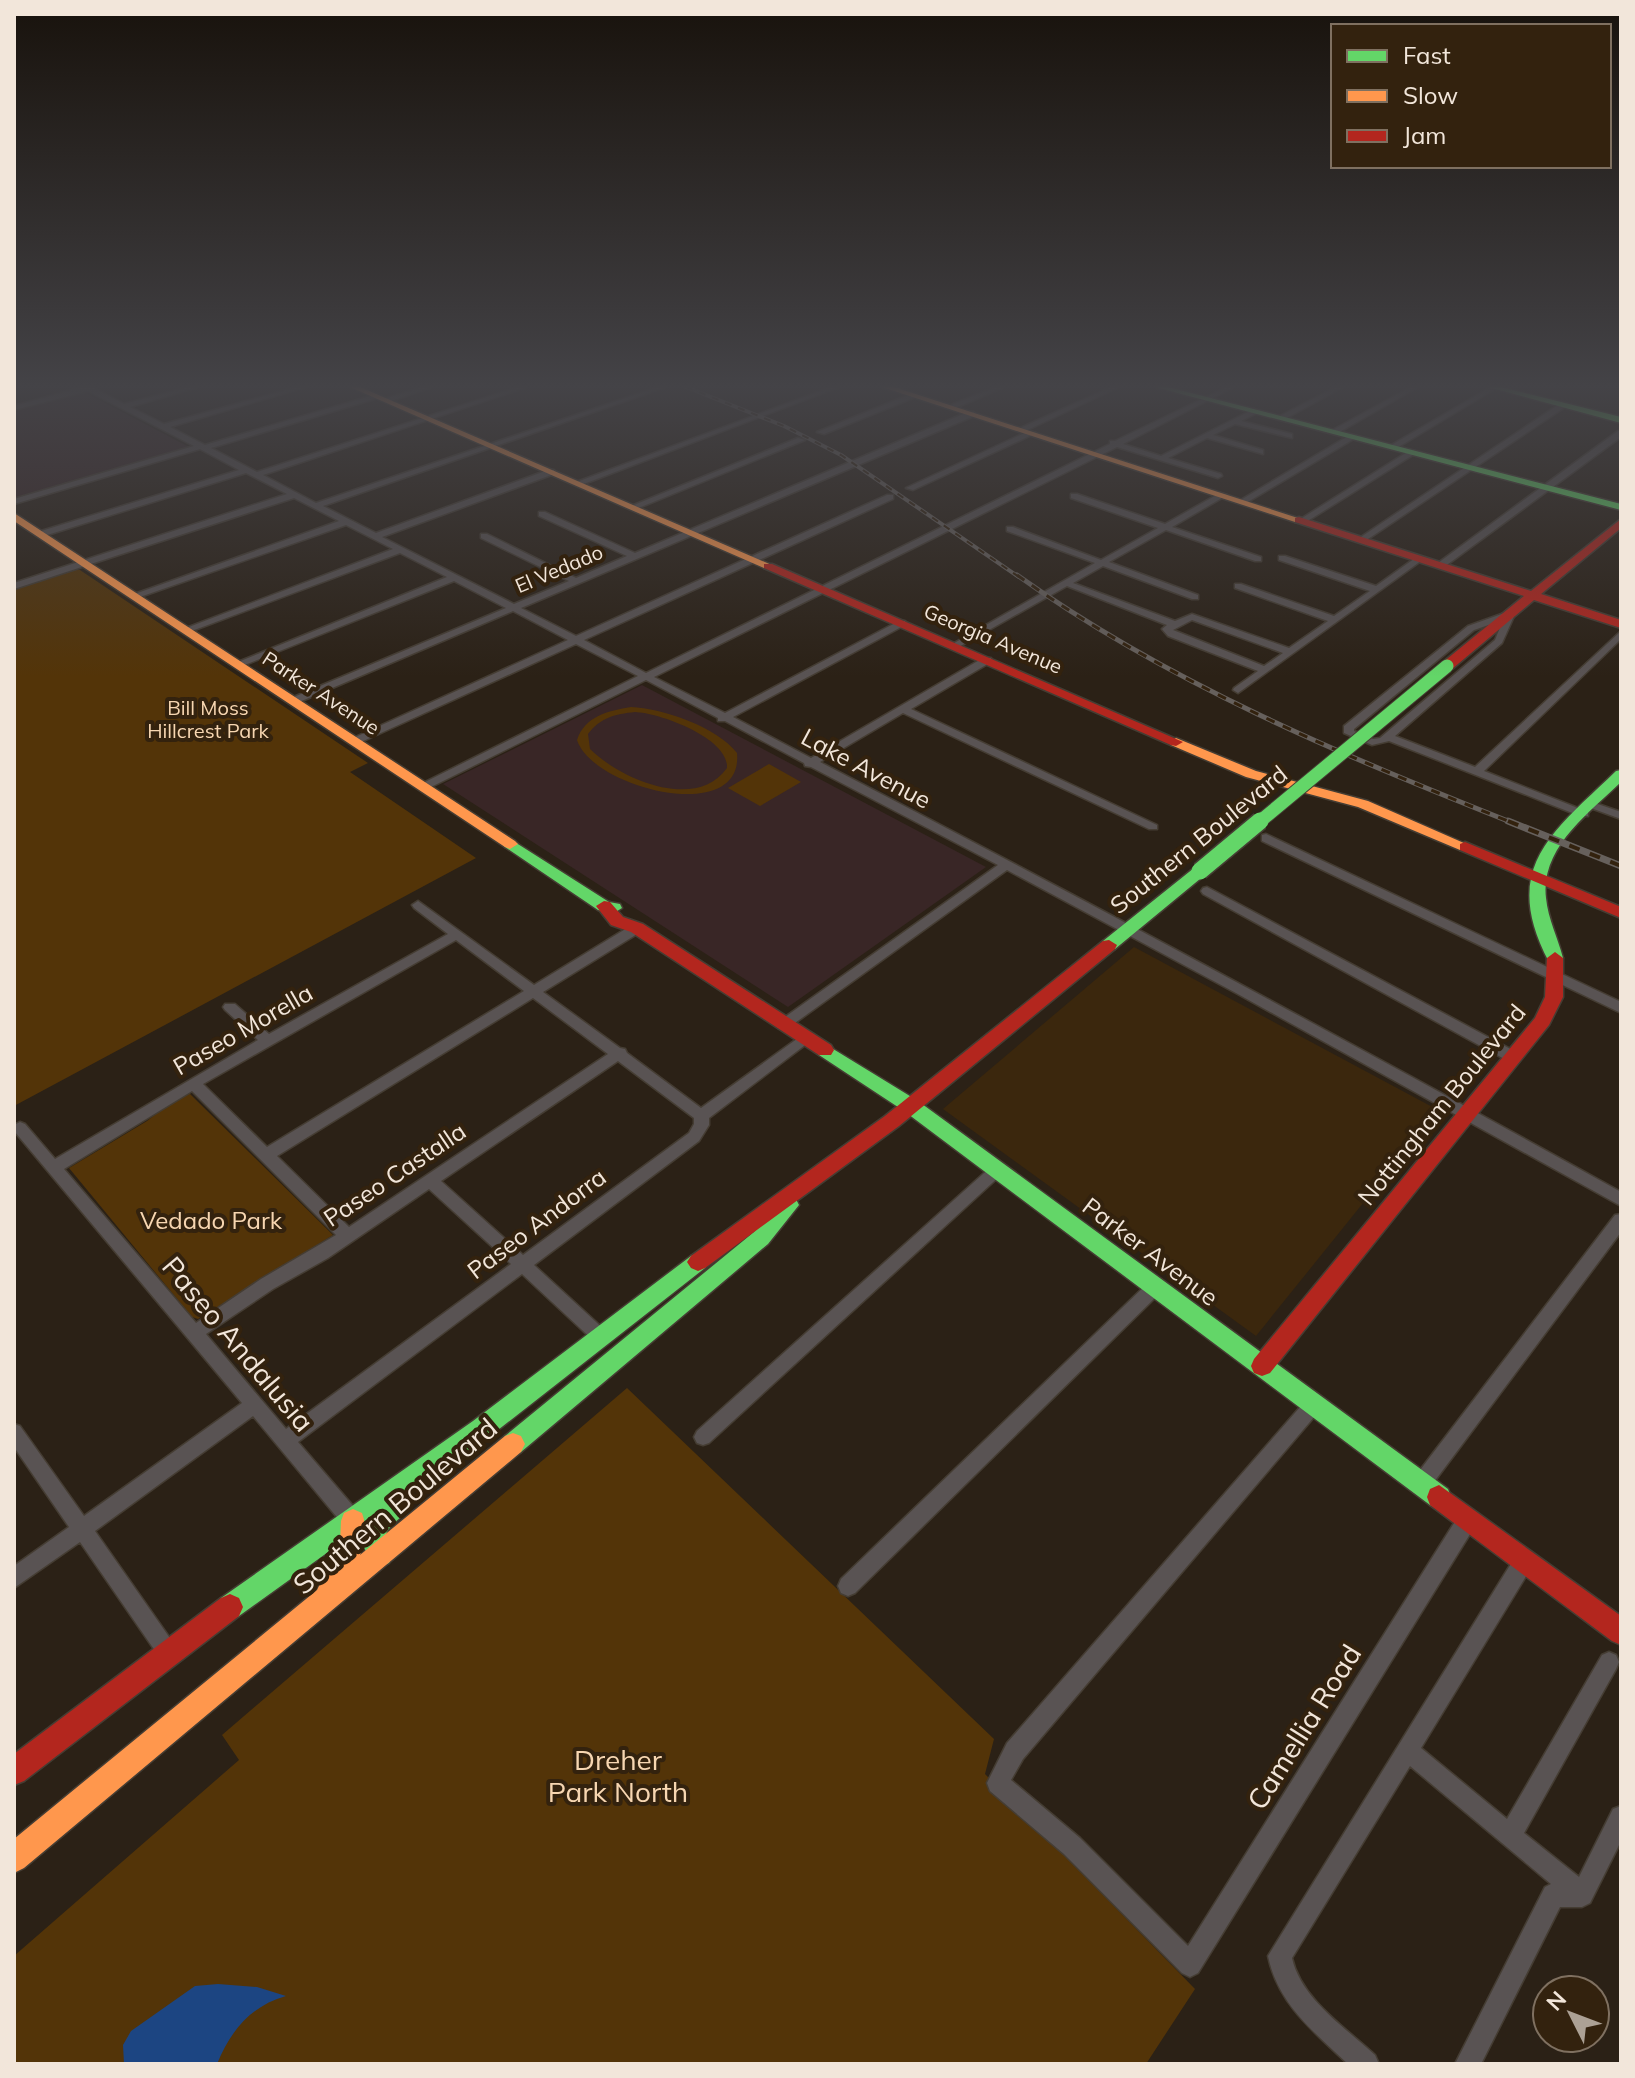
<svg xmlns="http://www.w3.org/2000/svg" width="1635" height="2078" font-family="Mulish,sans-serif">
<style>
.built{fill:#3b270d}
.education{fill:#392626}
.green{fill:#533408;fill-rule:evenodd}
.water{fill:#1c4582}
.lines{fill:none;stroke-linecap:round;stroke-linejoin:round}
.street-casing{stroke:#453d33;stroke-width:3}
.fast-casing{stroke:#453d33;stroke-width:3}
.slow-casing{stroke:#453d33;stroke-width:3}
.jam-casing{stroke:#453d33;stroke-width:3}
.street{fill:#595353;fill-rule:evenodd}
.fast{fill:#63d668;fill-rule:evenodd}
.slow{fill:#ff974d;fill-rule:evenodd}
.jam{fill:#b3261e;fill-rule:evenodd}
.rail-far2-casing{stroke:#66605c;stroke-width:4}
.rail-far1-casing{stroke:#66605c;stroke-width:5}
.rail-casing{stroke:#66605c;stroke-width:7}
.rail-far2{stroke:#33220e;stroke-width:2;stroke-dasharray:7;stroke-linecap:butt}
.rail-far1{stroke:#33220e;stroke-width:3;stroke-dasharray:9;stroke-linecap:butt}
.rail{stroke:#33220e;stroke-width:4;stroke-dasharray:11;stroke-linecap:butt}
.fast-bridge-far1-casing{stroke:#453d33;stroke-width:15;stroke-linecap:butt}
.fast-bridge-casing{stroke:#453d33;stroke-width:20;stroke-linecap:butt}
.fast-bridge-far1{stroke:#63d668;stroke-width:13}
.fast-bridge{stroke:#63d668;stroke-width:17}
.labels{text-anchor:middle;stroke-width:8;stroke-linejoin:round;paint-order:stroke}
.far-street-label{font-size:20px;fill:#f2e6da;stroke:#33220e}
.far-park-label{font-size:20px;fill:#f7d6b1;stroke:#33220e}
.street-label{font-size:24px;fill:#f2e6da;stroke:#33220e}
.park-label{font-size:24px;fill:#f7d6b1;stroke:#33220e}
.near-street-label{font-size:28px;fill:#f2e6da;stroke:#33220e}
.near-park-label{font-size:28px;fill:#f7d6b1;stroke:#33220e}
</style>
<rect width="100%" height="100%" fill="#2b2116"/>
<path class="built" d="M 1134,947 L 1438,1110 L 1256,1336 L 943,1109 Z"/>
<path class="education" d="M 84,392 L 189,447 L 14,499 L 14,410 Z
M 642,685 L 986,867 L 788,1007 L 443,784 Z"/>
<path class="green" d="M 71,569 L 80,570 L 368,763 L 350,772 L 476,858 L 14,1106 L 14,589 Z
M 631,707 C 662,708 717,727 737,753 C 744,826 593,789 577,740 C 585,716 608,711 631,707 ZM 635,712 C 660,713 729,738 727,768 C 696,812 620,779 590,749 L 588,734 C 600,718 615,714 635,712 Z
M 769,764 L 801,782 L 760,806 L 728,788 Z
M 189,1093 L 333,1235 L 198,1319 L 192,1317 L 69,1168 L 147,1121 L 180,1095 Z
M 627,1388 L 994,1739 L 985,1774 L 1195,1989 L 1146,2064 L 14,2064 L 14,1956 L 239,1760 L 222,1735 Z"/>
<path class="water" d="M 218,1984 L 257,1987 L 286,1996 C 251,2006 231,2030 217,2064 L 124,2064 L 123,2045 L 131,2031 L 195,1986 Z"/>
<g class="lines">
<defs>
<path id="street" d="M 83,387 L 92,387 L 124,404 L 189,387 L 198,387 L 130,407 L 164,424 L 297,387 L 306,387 L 170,427 L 205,445 L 374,395 L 381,397 L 211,448 L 257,472 L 518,387 L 527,387 L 263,475 L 316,503 L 658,387 L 666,387 L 323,506 L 376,533 L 548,470 L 554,470 L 554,474 L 382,537 L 514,604 L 569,581 L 481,538 L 481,534 L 487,534 L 576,578 L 627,556 L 539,516 L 539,512 L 545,512 L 635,553 L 968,412 L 974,412 L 974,416 L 521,608 L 576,636 L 887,495 L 893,495 L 893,499 L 584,640 L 646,673 L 1110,444 L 1110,441 L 1115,441 L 1227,387 L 1234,387 L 1123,444 L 1161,456 L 1254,409 L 1257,413 L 1241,421 L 1292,434 L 1292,438 L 1235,424 L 1213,435 L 1263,450 L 1263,454 L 1207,438 L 1168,458 L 1221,474 L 1222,476 L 1218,478 L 1117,447 L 654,677 L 725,713 L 899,621 L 905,621 L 905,625 L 733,717 L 811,758 L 983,658 L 991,658 L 991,662 L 911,709 L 1157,825 L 1157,829 L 1149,829 L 903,713 L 820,762 C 1089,902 1356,1045 1621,1192 L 1621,1206 L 1236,993 L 1007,870 L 788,1028 L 778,1028 L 776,1025 L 778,1022 L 998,865 L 811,767 L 805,766 L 804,763 L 725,721 L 718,721 L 718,718 L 646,680 L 427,789 L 419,789 L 419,785 L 638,676 L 576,644 L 359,743 L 351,743 L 351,739 L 568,640 L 513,611 L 297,703 L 289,703 L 289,699 L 506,608 L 454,581 L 242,666 L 233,664 L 447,577 L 400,553 L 189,632 L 181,630 L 393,549 L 346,525 L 137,598 L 129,596 L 339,521 L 294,498 L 14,589 L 14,583 L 287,494 L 246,473 L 44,536 L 38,536 L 38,532 L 239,470 L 200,449 L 14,504 L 14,499 L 194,446 L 88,391 L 14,410 L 14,406 Z
M 423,387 L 432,387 L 388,402 L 381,400 Z
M 831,387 L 839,387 L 581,485 L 574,483 Z
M 996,387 L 1004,387 L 953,409 L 946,407 Z
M 1111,387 L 1119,387 L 1023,432 L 1016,430 Z
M 1336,387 L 1343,387 L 1283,420 L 1276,418 Z
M 1411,387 L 1418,387 L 1336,434 L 1329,432 Z
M 1491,387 L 1498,387 L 1395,449 L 1388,447 Z
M 911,394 L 918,396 L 824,434 L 817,432 Z
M 1561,403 L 1568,405 L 1365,541 L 1358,539 Z
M 1029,431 L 1036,433 L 913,490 L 906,488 Z
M 1618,431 L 1621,431 L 1621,437 L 1444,567 L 1438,567 L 1438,563 Z
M 1350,435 L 1357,437 L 1246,503 L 1239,501 Z
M 798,438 L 805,440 L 636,509 L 629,507 Z
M 1409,451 L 1416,453 L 1306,522 L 1299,520 Z
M 1220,493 L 1227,495 L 1172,527 L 1261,557 L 1261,561 L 1255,561 L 1166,530 L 1109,562 L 1198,595 L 1198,599 L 1192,599 L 1103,566 L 1073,583 L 1175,621 L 1192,614 L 1289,648 L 1328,621 L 1235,588 L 1235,584 L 1241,584 L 1334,616 L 1370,591 L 1279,560 L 1279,556 L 1285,556 L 1376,586 L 1418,556 L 1425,558 L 1238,693 L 1233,690 L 1234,688 L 1258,671 L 1168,636 L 1162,629 L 1167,625 L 1067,586 L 957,648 L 949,646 L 1095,563 L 1007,531 L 1007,527 L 1013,527 L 1101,560 L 1158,528 L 1071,498 L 1071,494 L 1077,494 L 1165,524 ZM 1192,620 L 1283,653 L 1264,666 L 1173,630 Z
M 1510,611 L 1515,614 L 1502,643 L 1395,736 L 1475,767 L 1621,631 L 1621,639 L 1484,771 L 1588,812 L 1588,816 L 1580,816 L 1389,741 L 1372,745 L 1344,733 L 1344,726 L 1468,626 ZM 1503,620 L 1495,640 L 1380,738 L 1373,739 L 1354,731 L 1354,729 L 1474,630 Z
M 1592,802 L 1621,812 L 1621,819 L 1588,807 L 1586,805 Z
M 1266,834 L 1621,1002 L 1621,1013 L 1262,841 L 1262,835 Z
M 1207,887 L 1518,1053 L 1520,1057 L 1518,1061 L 1508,1061 L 1203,894 L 1201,891 L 1203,888 Z
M 418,901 L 534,985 L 632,925 L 642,925 L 643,928 L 642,931 L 543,992 L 620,1048 L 625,1049 L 627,1053 L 701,1108 L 801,1036 L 811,1036 L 813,1039 L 709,1118 L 709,1125 L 699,1141 L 534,1265 L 608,1333 L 611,1338 L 608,1343 L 602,1345 L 596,1343 L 522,1274 L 298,1442 L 360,1514 L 363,1521 L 360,1528 L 353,1530 L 346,1528 L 253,1416 L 95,1531 L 174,1644 L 177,1651 L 174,1658 L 167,1661 L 160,1658 L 80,1542 L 14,1588 L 14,1566 L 69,1527 L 14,1447 L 14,1424 L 20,1426 L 84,1516 L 242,1403 L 15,1132 L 14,1125 L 20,1122 L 25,1124 L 55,1159 L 258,1040 L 225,1010 L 223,1007 L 225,1004 L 235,1004 L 269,1034 L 448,934 L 414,908 L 412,905 ZM 456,940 L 524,991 L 267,1147 L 203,1084 ZM 533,998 L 608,1054 L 349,1227 L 277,1156 ZM 618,1061 L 694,1118 L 694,1124 L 689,1133 L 523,1255 L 441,1181 ZM 192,1091 L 336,1235 L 261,1279 L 196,1323 L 64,1169 ZM 429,1189 L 511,1264 L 286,1429 L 206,1334 L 273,1289 L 328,1258 Z
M 998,1163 L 1003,1165 L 1006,1169 L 1003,1173 L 709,1443 L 703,1445 L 697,1443 L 694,1437 L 697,1431 L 993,1165 Z
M 1621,1214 L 1621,1232 L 1428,1490 L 1421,1493 L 1414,1490 L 1412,1484 L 1414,1478 L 1615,1215 Z
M 1156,1279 L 1162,1281 L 1164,1286 L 1162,1291 L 855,1593 L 848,1596 L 841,1593 L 838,1586 L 841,1579 L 1150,1281 Z
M 1314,1396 L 1320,1398 L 1323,1404 L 1320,1410 L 1023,1759 L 1011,1780 L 1080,1838 L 1188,1946 L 1461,1512 L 1468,1510 L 1475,1512 L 1478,1519 L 1475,1526 L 1198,1973 L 1190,1977 L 1182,1973 L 1064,1854 L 990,1791 L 987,1783 L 1007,1743 L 1308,1398 Z
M 1524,1551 L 1531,1554 L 1534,1561 L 1531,1568 L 1421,1748 L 1507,1819 L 1602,1655 L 1609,1652 L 1616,1655 L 1619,1662 L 1616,1669 L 1524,1833 L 1579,1877 L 1613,1809 L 1621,1806 L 1621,1841 L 1590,1903 L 1582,1907 L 1560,1907 L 1481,2064 L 1455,2064 L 1545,1887 L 1551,1884 L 1410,1766 L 1292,1958 C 1301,1999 1346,2028 1375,2055 L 1379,2064 L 1348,2064 C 1314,2032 1278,2004 1268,1956 L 1517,1554 Z"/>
<path id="fast" d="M 1155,387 L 1168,387 L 1621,504 L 1621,510 Z
M 1488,387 L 1501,387 L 1621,417 L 1621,423 Z
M 1621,770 L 1621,782 C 1589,813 1540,848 1546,898 C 1548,919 1558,938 1563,958 L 1555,964 L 1549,962 C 1499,867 1553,832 1616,771 Z
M 510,839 L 609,902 L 620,904 L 622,908 L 614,913 L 598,910 L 505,847 L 502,844 Z
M 1200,866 L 1206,868 L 1208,871 L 1206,874 L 1115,949 L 1103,949 L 1101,945 L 1103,941 L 1194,868 Z
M 825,1044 L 918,1101 L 1448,1489 L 1451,1497 L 1448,1505 L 1439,1509 L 1430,1505 L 904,1111 L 819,1055 L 816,1050 Z
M 789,1197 L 796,1199 L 799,1205 L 768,1244 L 521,1452 L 513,1455 L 505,1452 L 501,1444 L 505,1436 L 754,1232 L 782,1199 Z
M 698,1253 L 705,1256 L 709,1262 L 705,1268 L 489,1437 L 406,1496 L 410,1505 C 404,1519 389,1522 385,1537 L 393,1554 L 389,1563 L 380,1566 L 371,1563 L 360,1538 L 363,1527 L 239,1616 L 230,1620 L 221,1616 L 217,1607 L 221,1598 L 473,1421 L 691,1256 Z"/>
<path id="slow" d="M 350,387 L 360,387 L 774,566 L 764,568 Z
M 882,387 L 894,387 L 1304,520 L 1295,522 Z
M 14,513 L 515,841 L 518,844 L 510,849 L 505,847 L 14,521 Z
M 1176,738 L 1256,771 L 1368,801 L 1473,847 L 1470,850 L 1460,850 L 1358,807 L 1246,777 L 1171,745 L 1169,742 Z
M 513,1433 L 521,1436 L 525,1444 L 521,1452 L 24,1868 L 14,1873 L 14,1839 L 317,1590 L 340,1543 L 341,1521 L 344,1513 L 353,1509 L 362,1513 C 367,1526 366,1542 360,1555 L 505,1436 Z"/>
<path id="jam" d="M 1299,517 L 1531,591 L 1621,519 L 1621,528 L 1541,594 L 1621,620 L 1621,628 L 1534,600 L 1452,669 L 1442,669 L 1442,663 L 1524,596 L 1295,522 L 1295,518 Z
M 764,564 L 772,564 L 1183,742 L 1176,746 L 1171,745 L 764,568 Z
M 1465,842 L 1621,907 L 1621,918 L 1460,850 L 1460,844 Z
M 604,901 L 610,902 L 623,917 L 643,924 L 831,1045 L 834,1050 L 831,1055 L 819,1055 L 631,932 L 611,925 L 596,906 Z
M 1109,940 L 1117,945 L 1115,949 L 899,1126 L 705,1268 L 698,1271 L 691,1268 L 687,1262 L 691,1256 L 885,1116 L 1103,941 Z
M 1555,952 L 1563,958 L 1563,997 L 1549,1025 L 1270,1373 L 1262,1376 L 1254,1373 L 1251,1366 L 1254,1359 L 1535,1018 L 1545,997 L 1547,958 Z
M 1439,1485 L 1621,1616 L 1621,1645 L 1612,1641 L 1430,1505 L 1427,1497 L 1430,1489 Z
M 230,1594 L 239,1598 L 243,1607 L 239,1616 L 24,1781 L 14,1785 L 14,1754 L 221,1598 Z"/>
</defs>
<use href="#street" class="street-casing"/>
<use href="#fast" class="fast-casing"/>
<use href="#slow" class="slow-casing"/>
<use href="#jam" class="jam-casing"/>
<use href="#street" class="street"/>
<use href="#fast" class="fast"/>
<use href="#slow" class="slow"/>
<use href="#jam" class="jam"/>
<defs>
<path id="rail-far2" d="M 686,387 L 784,426 L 841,455 L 1019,577"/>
<path id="rail-far1" d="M 1017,575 C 1170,684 1340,754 1513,823"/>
<path id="rail" d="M 1508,821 L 1621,866"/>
</defs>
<use href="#rail-far2" class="rail-far2-casing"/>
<use href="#rail-far1" class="rail-far1-casing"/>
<use href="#rail" class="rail-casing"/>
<use href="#rail-far2" class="rail-far2"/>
<use href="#rail-far1" class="rail-far1"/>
<use href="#rail" class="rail"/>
<defs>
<path id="fast-bridge-far1" d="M 1258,823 L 1447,666"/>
<path id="fast-bridge" d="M 1200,871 L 1260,821"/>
</defs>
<use href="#fast-bridge-far1" class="fast-bridge-far1-casing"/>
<use href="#fast-bridge" class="fast-bridge-casing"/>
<use href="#fast-bridge-far1" class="fast-bridge-far1"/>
<use href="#fast-bridge" class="fast-bridge"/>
</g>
<linearGradient id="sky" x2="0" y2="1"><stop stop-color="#18120c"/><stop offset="0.57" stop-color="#444347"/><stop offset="1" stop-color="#444347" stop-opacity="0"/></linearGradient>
<rect width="1635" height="677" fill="url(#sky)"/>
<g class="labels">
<g class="far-street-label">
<text transform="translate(559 569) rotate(-23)" y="7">El Vedado</text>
<text transform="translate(993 639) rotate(23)" y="7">Georgia Avenue</text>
<text transform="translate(321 693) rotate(33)" y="7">Parker Avenue</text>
</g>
<g class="far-park-label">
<text x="208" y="715">Bill Moss<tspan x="208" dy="23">Hillcrest Park</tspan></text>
</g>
<g class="street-label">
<text transform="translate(866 769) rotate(28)" y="8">Lake Avenue</text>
<text transform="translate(1199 840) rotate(-39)" y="8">Southern Boulevard</text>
<text transform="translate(243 1030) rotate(-30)" y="8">Paseo Morella</text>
<text transform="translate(1442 1105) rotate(-51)" y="8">Nottingham Boulevard</text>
<text transform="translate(395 1175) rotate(-34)" y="8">Paseo Castalla</text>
<text transform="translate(537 1224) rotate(-37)" y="8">Paseo Andorra</text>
<text transform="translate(1150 1252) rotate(37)" y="8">Parker Avenue</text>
</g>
<g class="park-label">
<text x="211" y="1229">Vedado Park</text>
</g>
<g class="near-street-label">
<text transform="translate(238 1344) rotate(50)" y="10">Paseo Andalusia</text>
<text transform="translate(395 1506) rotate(-40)" y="10">Southern Boulevard</text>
<text transform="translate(1304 1727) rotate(-58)" y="10">Camellia Road</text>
</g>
<g class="near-park-label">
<text x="618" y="1770">Dreher<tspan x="618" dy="32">Park North</tspan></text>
</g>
</g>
<rect width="1635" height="2078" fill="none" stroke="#f2e6da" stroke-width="32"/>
<rect x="1331" y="24" width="280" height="144" fill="#33220e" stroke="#7f7060" stroke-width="2"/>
<rect x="1347" y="50" width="40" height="12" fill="#63d668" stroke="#7f7060" stroke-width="2"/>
<text x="1403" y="64" font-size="24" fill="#f2e6da">Fast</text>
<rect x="1347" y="90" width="40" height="12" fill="#ff974d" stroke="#7f7060" stroke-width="2"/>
<text x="1403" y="104" font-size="24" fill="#f2e6da">Slow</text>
<rect x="1347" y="130" width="40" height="12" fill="#b3261e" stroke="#7f7060" stroke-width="2"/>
<text x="1403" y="144" font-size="24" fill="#f2e6da">Jam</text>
<g transform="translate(1571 2014) rotate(312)"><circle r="38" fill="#33220e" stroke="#7f7060" stroke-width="2"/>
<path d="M0-6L14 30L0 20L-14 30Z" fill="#aca195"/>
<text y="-12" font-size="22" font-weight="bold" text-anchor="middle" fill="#f2e6da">N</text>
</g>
</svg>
